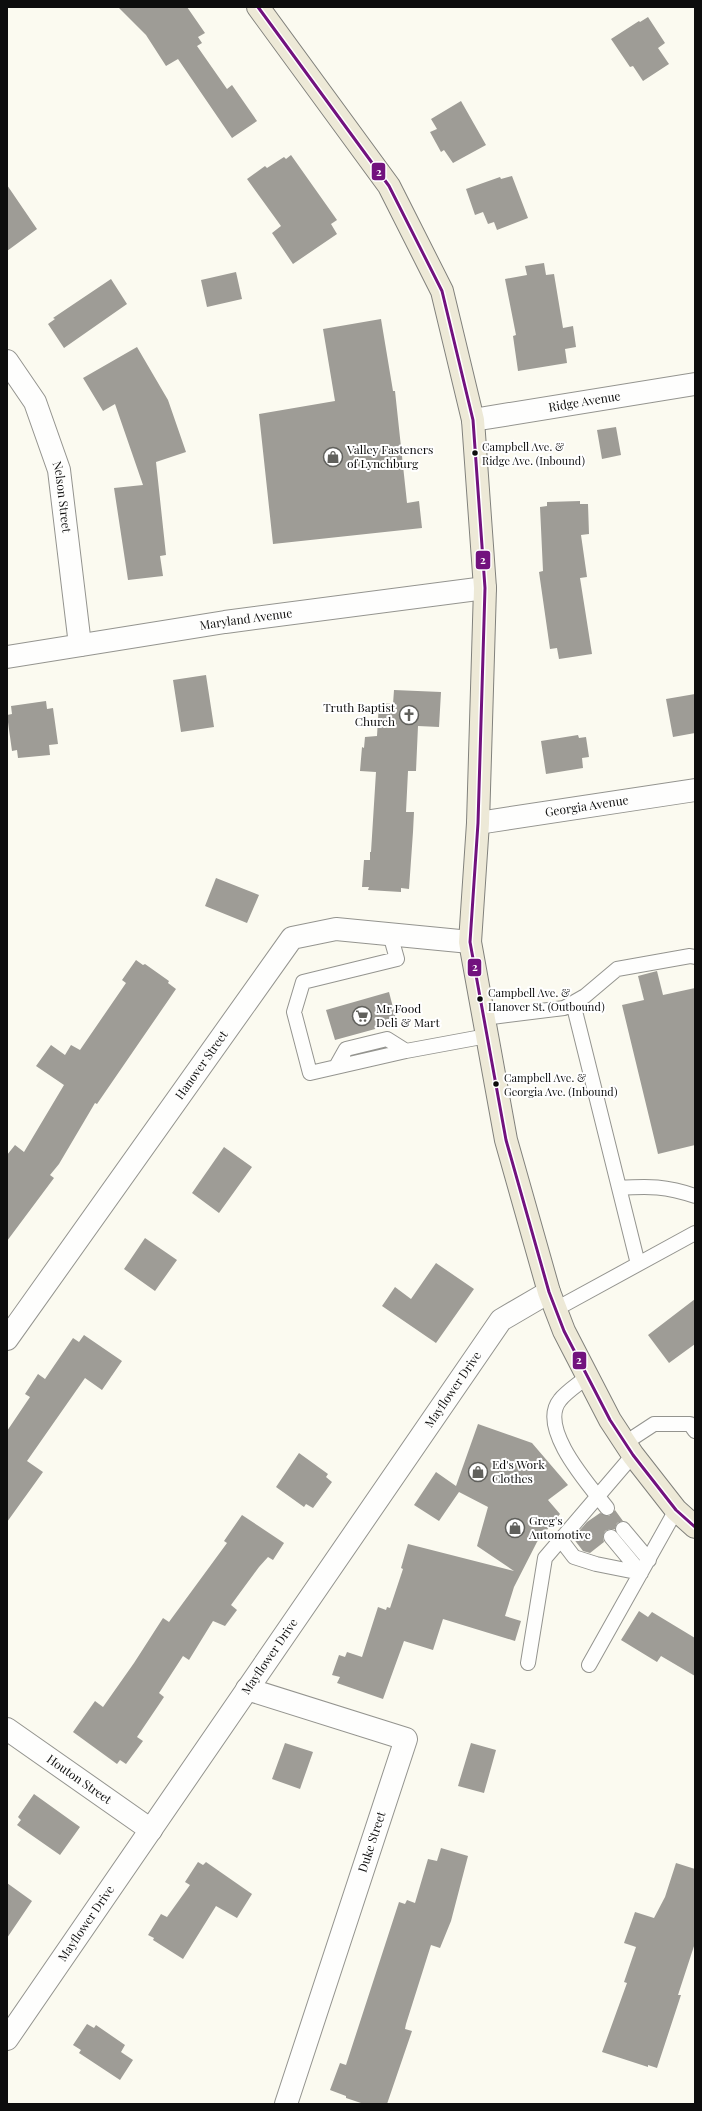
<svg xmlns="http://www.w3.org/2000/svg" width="702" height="2111" font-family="'Playfair Display',serif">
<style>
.building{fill:#9e9c96}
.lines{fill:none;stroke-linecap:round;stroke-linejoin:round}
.service-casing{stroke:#94948f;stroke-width:16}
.minor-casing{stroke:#94948f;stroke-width:24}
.tertiary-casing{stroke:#94948f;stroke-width:24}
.primary-casing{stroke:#81817c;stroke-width:24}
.service{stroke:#fefefd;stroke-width:14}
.minor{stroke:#fefefd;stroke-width:22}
.tertiary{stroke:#fefefd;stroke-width:22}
.primary{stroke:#ede9d7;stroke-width:22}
.bus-1-casing{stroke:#fff;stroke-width:6}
.bus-1{stroke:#72127e;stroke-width:3}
.bus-dot{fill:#0d0d0d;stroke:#fff;stroke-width:1.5}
.labels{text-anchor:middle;stroke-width:4;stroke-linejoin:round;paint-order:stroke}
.bus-label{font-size:11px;fill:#0d0d0d;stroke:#fff;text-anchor:start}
.street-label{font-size:12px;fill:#0d0d0d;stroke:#fff}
.poi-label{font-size:12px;fill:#0d0d0d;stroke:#fff;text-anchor:start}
.line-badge{stroke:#fff;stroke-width:1.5}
.badge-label{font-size:11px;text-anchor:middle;font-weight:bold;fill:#fff}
</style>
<rect width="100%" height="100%" fill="#fbfaf0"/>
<path class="building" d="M 118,7 L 187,7 L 205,33 L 198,37 L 202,43 L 197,46 L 227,89 L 232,85 L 257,121 L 232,138 L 178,59 L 166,66 L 146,35 Z
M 648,17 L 665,43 L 658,48 L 669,64 L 643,81 L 633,66 L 630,67 L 611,39 L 639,21 L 640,22 Z
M 461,101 L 486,145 L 453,163 L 444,150 L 441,152 L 430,132 L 437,129 L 431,119 Z
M 291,155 L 337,220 L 331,224 L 337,234 L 293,264 L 272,233 L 281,226 L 247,179 L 265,166 L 267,168 L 284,157 L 286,159 Z
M 512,176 L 528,218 L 497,230 L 494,222 L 488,224 L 483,212 L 475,215 L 466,189 L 500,177 L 501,179 Z
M 7,185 L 37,229 L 7,251 Z
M 544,263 L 546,275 L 554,274 L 563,328 L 573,326 L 576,347 L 565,349 L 567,363 L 518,371 L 513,336 L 516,335 L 505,279 L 527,275 L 525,266 Z
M 236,272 L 242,299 L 207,307 L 201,280 Z
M 111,279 L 127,304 L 64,348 L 48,324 L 55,319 L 53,318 Z
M 381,319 L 393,391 L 395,391 L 407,503 L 419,501 L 422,528 L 273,544 L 259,414 L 335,401 L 323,329 Z
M 137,347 L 168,400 L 186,452 L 156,462 L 166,555 L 160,556 L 163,576 L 128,580 L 114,488 L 143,485 L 115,404 L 103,411 L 83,378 Z
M 616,427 L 621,455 L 602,459 L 597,430 Z
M 580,501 L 580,504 L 588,504 L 589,534 L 581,535 L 587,577 L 580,578 L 592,654 L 559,659 L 557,648 L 550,649 L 539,572 L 543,571 L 540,507 L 547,506 L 547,502 Z
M 206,675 L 214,727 L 181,732 L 173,680 Z
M 394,690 L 441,692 L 439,727 L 418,726 L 416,771 L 408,771 L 406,812 L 414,812 L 413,832 L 409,889 L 401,888 L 401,892 L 368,890 L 369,887 L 362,887 L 364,860 L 370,860 L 370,852 L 371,852 L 376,772 L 360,771 L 362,747 L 364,748 L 365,737 L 377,736 L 379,703 L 393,704 Z
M 695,694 L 695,733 L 673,737 L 666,699 Z
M 46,701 L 47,709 L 53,708 L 58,744 L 49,745 L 50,755 L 18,758 L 17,750 L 12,751 L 7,715 L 12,714 L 11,706 Z
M 578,735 L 579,738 L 586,737 L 589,757 L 582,758 L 583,768 L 546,774 L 541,741 Z
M 216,878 L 259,895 L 247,923 L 205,906 Z
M 136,960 L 143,965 L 145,964 L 169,981 L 168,983 L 176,989 L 97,1104 L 95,1103 L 59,1164 L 50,1175 L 54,1178 L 7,1241 L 7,1155 L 15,1145 L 24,1152 L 64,1085 L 36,1066 L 51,1045 L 65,1055 L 71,1045 L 80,1050 L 126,983 L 122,980 Z
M 657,971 L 663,995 L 695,988 L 695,1145 L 658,1154 L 622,1005 L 644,1000 L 638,976 Z
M 389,992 L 397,1023 L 335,1040 L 326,1010 Z
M 224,1147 L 252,1167 L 219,1213 L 192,1193 Z
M 145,1238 L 177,1260 L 155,1291 L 124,1269 Z
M 436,1263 L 474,1289 L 436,1343 L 382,1306 L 395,1287 L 411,1299 Z
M 695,1299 L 695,1344 L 669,1363 L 648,1335 Z
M 84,1335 L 122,1361 L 102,1390 L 85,1378 L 27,1461 L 43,1472 L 7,1522 L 7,1431 L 30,1397 L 25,1394 L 38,1374 L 45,1379 L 73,1338 L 79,1342 Z
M 478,1424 L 532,1443 L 568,1485 L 548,1500 L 560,1514 L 537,1542 L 514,1587 L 505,1616 L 521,1621 L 515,1641 L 443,1619 L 433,1650 L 404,1641 L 383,1699 L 337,1683 L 340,1677 L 332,1675 L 339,1655 L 345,1657 L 347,1652 L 362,1657 L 378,1607 L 386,1610 L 387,1607 L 390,1608 L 403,1569 L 401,1568 L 408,1544 L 514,1571 L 477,1546 L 488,1507 L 459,1492 L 439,1521 L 414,1505 L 436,1472 L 456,1486 Z
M 299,1453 L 328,1474 L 326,1477 L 332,1482 L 313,1508 L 306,1504 L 304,1507 L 276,1487 Z
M 615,1510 L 623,1521 L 617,1523 L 615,1529 L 610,1529 L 605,1531 L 603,1538 L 604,1542 L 590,1553 L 583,1551 L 573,1538 L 587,1522 L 600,1513 L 609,1516 Z
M 242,1515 L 284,1543 L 273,1560 L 268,1557 L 259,1567 L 231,1605 L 237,1610 L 225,1626 L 213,1621 L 189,1660 L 183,1656 L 159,1693 L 164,1697 L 137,1737 L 143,1741 L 126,1764 L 120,1760 L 117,1764 L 73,1732 L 95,1701 L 103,1707 L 134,1663 L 163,1618 L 169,1622 L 227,1543 L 224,1541 Z
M 639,1611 L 648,1617 L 652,1612 L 695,1638 L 695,1676 L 661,1656 L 657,1662 L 621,1640 Z
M 285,1743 L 313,1752 L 300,1789 L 272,1779 Z
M 471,1743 L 496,1750 L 484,1793 L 458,1786 Z
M 34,1794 L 80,1827 L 60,1855 L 17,1825 L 21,1820 L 18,1817 Z
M 441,1848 L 468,1856 L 451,1921 L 440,1948 L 431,1945 L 406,2024 L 405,2029 L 412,2031 L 387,2104 L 364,2104 L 346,2098 L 346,2096 L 330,2090 L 340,2063 L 346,2065 L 399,1902 L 405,1904 L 407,1900 L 415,1903 L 428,1859 L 437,1861 Z
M 198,1862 L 203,1865 L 206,1862 L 252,1894 L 237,1918 L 216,1906 L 183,1959 L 153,1940 L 154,1938 L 148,1935 L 161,1914 L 167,1917 L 190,1885 L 185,1882 Z
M 676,1863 L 695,1869 L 695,1943 L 678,1995 L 681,1995 L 657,2068 L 648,2065 L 648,2067 L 602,2052 L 627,1983 L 624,1982 L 636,1947 L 624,1943 L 635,1912 L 654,1918 L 665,1897 Z
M 7,1883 L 32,1901 L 7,1938 Z
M 87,2024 L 94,2028 L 96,2025 L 125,2045 L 121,2052 L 133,2060 L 120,2080 L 79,2053 L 81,2050 L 73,2045 Z"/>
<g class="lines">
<defs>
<path id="service" d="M 390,934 L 397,959 L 303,982 L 294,1012 L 310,1073 L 406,1051 L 487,1036
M 573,1003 L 638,1264
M 484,1018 L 564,1008 L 585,996 L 617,969 L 690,956 L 695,957
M 337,1065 L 346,1049 L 387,1039 L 406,1051
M 619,1188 C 649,1186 666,1186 695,1196
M 556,1309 L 695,1233
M 588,1376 C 579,1384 567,1391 560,1400 C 537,1428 590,1486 607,1508
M 625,1443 L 654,1424 L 690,1424 L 695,1431
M 623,1529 L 649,1560
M 611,1537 L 641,1573
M 561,1540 L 574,1557 L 596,1564 L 641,1573
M 528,1663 L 545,1558 L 633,1455
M 589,1665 L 676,1510"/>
<g id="minor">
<path id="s1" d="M 7,361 L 35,402 L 59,470 L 80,645"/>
<path id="s2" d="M 473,420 L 695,384"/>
<path id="s3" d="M 7,657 L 225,622 L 485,588"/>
<path id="s4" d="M 478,823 L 695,790"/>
<path id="s5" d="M 7,1339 L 292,938 L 336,929 L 470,942"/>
<path d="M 247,1689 L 406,1739 L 286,2104"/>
<path id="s6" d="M 7,1729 L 151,1830"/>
</g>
<g id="tertiary">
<path id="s7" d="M 7,2039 L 501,1320 L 549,1292"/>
</g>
<path id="primary" d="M 258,7 L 389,186 L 442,291 L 473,420 L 485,588 L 478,823 L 470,942 L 506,1140 L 549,1292 L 564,1331 L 610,1420 L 633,1455 L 676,1510 L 695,1527"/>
</defs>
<use href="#service" class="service-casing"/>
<use href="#minor" class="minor-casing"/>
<use href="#tertiary" class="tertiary-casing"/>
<use href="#primary" class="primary-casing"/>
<use href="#service" class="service"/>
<use href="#minor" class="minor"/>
<use href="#tertiary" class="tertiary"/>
<use href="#primary" class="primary"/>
<defs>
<path id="bus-1" d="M 258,7 L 389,186 L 442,291 L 473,420 L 485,588 L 478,823 L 470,942 L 506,1140 L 549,1292 L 564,1331 L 610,1420 L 633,1455 L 676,1510 L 695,1527"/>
</defs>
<use href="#bus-1" class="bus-1-casing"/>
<use href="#bus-1" class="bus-1"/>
</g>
<defs>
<symbol id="shop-ring" viewBox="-11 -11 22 22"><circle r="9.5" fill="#fff" stroke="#60605c" stroke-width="1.5"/><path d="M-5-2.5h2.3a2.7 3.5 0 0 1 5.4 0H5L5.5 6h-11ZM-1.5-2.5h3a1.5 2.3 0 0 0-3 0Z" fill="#60605c"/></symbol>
<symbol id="church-ring" viewBox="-11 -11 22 22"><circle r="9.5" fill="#fff" stroke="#60605c" stroke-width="1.5"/><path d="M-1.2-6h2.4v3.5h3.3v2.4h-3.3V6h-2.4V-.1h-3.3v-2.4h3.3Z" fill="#60605c"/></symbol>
<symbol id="supermarket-ring" viewBox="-11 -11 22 22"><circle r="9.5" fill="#fff" stroke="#60605c" stroke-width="1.5"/><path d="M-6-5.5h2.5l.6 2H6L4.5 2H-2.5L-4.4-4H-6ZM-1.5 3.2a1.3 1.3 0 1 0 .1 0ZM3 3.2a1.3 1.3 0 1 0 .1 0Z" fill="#60605c"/></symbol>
</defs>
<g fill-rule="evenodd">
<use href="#shop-ring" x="322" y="446" width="22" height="22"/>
<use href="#church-ring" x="398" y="704" width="22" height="22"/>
<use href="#supermarket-ring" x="351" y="1005" width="22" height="22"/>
<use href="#shop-ring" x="467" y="1461" width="22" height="22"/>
<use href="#shop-ring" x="504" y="1517" width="22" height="22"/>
</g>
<g class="bus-dot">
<circle cx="475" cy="453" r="3.5"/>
<circle cx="480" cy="999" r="3.5"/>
<circle cx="496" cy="1084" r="3.5"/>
</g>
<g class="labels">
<g class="bus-label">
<text x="482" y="451">Campbell Ave. &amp;<tspan x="482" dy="14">Ridge Ave. (Inbound)</tspan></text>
<text x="488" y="997">Campbell Ave. &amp;<tspan x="488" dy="14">Hanover St. (Outbound)</tspan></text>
<text x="504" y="1082">Campbell Ave. &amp;<tspan x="504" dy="14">Georgia Ave. (Inbound)</tspan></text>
</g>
<g class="street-label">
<text dy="4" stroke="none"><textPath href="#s2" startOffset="113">Ridge Avenue</textPath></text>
<text dy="4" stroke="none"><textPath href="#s1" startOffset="149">Nelson Street</textPath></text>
<text dy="4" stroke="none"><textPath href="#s3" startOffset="242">Maryland Avenue</textPath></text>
<text dy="4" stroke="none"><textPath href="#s4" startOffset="110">Georgia Avenue</textPath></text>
<text dy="4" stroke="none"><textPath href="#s5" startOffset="336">Hanover Street</textPath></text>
<text dy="4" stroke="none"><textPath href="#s7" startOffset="788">Mayflower Drive</textPath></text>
<text dy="4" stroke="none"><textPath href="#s7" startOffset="464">Mayflower Drive</textPath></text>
<text dy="4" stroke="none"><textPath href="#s6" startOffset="88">Houton Street</textPath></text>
<text transform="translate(372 1842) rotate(-72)" y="4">Duke Street</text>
<text dy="4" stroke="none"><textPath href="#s7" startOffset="140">Mayflower Drive</textPath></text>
</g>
<g class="poi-label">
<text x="347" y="454">Valley Fasteners<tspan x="347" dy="14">of Lynchburg</tspan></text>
<text x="395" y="712" text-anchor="end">Truth Baptist<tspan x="395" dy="14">Church</tspan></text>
<text x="376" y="1013">Mr Food<tspan x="376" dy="14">Deli &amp; Mart</tspan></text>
<text x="492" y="1469">Ed's Work<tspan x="492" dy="14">Clothes</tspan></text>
<text x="529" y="1525">Greg's<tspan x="529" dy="14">Automotive</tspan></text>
</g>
</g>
<g class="line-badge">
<rect x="371" y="162" width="15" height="19" rx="4" fill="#72127e"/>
<rect x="475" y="550" width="16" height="20" rx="4" fill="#72127e"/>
<rect x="467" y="958" width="15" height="19" rx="4" fill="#72127e"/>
<rect x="572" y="1351" width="15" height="19" rx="4" fill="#72127e"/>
</g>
<g class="badge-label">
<text x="379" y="176">2</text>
<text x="483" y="564">2</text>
<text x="475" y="971">2</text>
<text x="579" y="1364">2</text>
</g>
<rect width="702" height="2111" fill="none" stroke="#0d0d0d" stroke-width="16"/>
</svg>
